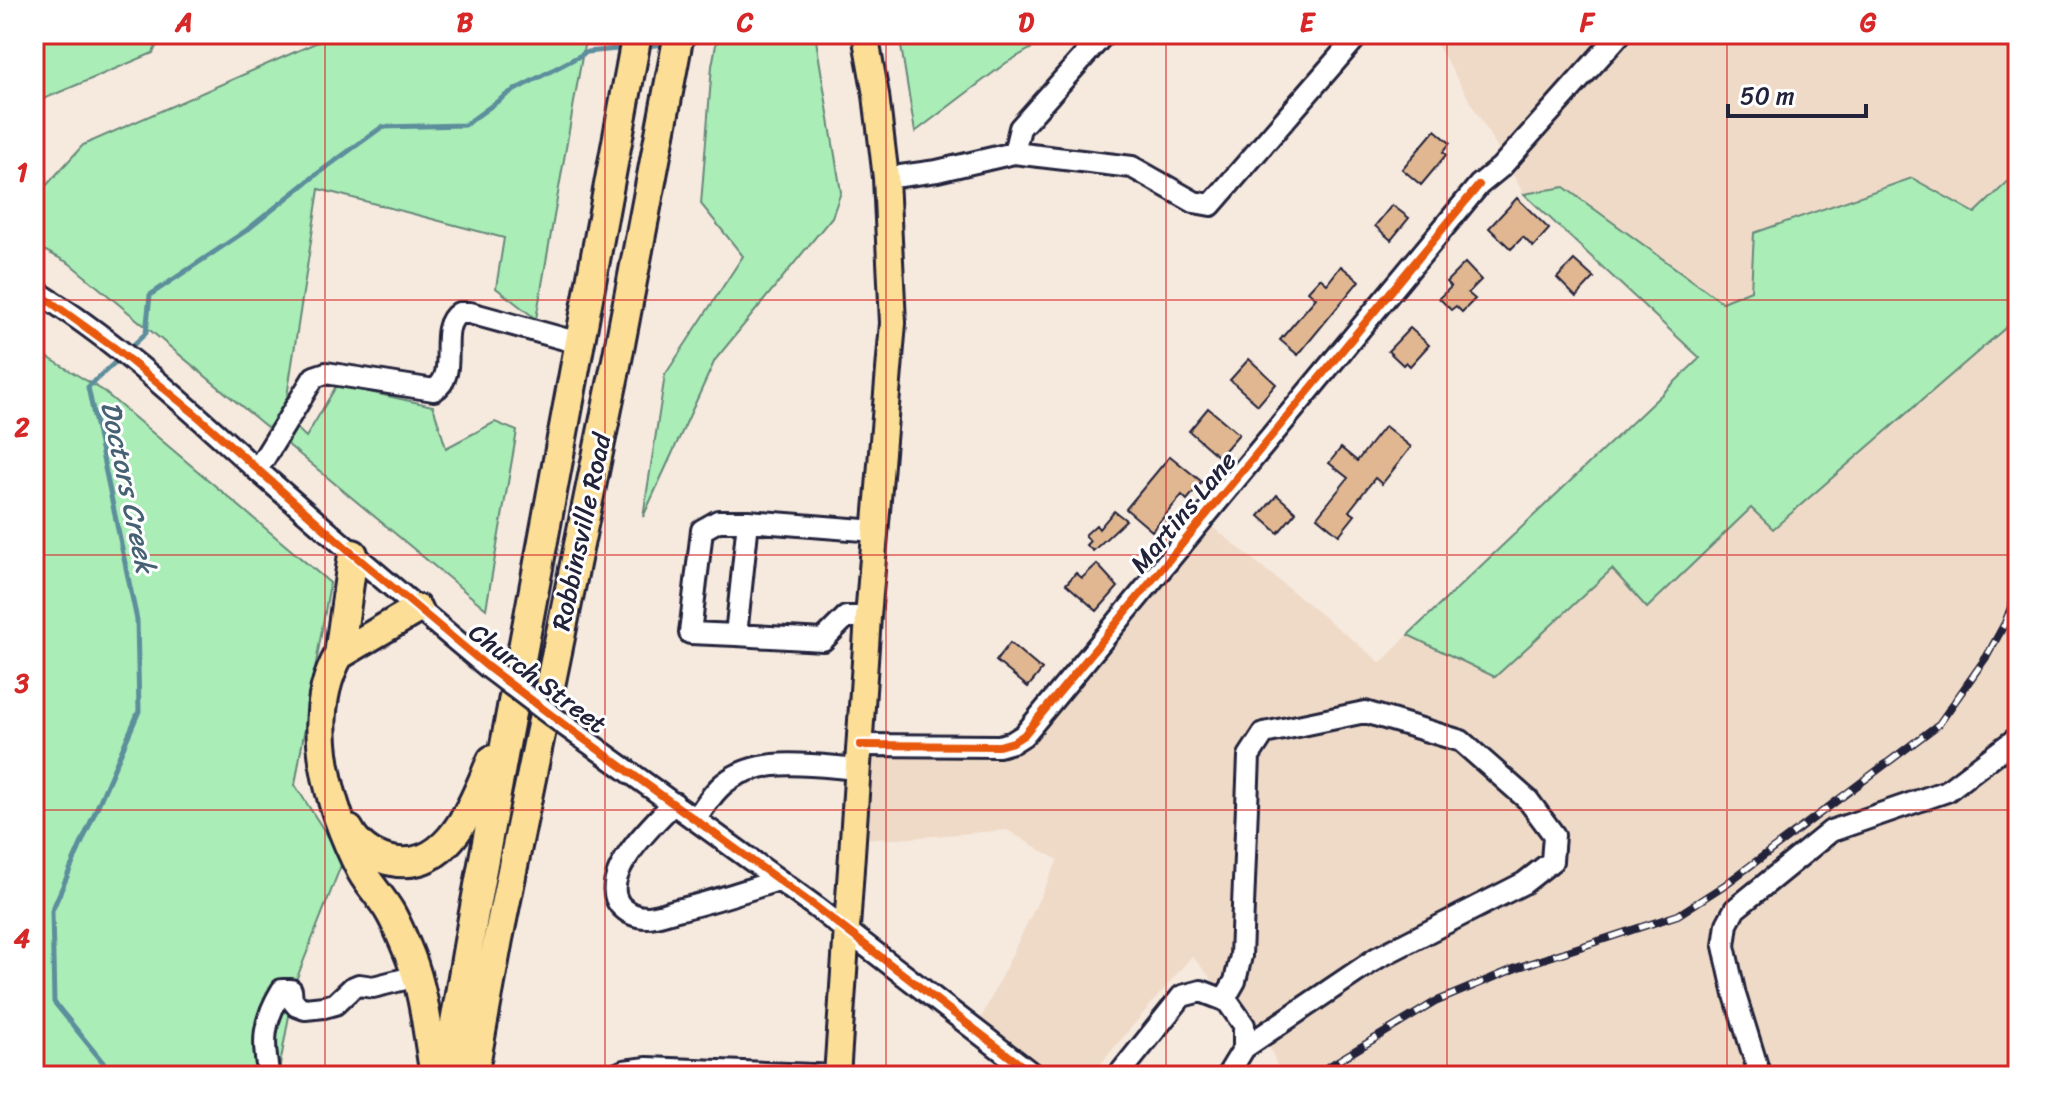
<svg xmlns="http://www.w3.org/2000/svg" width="2052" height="1110" font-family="Sriracha,sans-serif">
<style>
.built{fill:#efdac7}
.green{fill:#aaedb7;stroke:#668879;stroke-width:2}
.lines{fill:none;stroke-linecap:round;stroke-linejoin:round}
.stream{stroke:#5d8e9c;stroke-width:5}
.building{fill:#e0b791;stroke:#22223b;stroke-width:2}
.minor-casing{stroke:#22223b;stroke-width:26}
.major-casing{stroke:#22223b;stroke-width:30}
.highway-casing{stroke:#22223b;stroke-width:34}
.minor{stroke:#fff;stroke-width:20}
.major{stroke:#fcde96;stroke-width:24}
.highway{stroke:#fcde96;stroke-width:28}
.rail-casing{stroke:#22223b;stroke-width:8}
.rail{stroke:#fff;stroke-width:5;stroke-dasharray:15;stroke-linecap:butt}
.minor-bridge-casing{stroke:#22223b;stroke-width:26;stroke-linecap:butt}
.minor-bridge{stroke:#fff;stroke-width:20}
.cycleway-casing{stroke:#fff;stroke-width:13}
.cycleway{stroke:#e8590c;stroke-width:8}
.grid{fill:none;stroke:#d62828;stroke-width:2;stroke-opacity:0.55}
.labels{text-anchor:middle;stroke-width:6;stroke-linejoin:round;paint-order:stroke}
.street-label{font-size:26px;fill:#22223b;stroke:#fff}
.water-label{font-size:28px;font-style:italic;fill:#456173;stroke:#fff}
.neatline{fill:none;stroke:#d62828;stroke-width:3}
.grid-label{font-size:26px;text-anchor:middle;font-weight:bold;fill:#d62828}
</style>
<rect width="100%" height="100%" fill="#f6e9de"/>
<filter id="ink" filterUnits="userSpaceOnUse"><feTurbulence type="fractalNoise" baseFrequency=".0125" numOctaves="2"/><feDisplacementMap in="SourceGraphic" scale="16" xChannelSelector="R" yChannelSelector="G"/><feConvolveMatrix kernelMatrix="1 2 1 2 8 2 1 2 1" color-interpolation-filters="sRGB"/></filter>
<g filter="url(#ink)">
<path class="built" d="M 1431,34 L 2014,34 L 2018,89 L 2018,172 L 1975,213 L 1912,178 L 1751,291 L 1722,302 L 1564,187 L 1524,194 Z
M 2018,317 L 2018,1076 L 1281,1076 L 1271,1050 L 1192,956 L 1090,1076 L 1037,1076 L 975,1031 L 1058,860 L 1007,830 L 897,839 L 854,838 L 860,745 L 1013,742 L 1203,519 L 1381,663 L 1408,635 L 1495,677 L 1612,569 L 1648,608 L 1752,508 L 1774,529 Z"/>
<path class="green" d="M 34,34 L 162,34 L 153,53 L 34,103 Z
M 336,34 L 586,34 L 536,319 L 496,288 L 504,238 L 319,189 L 284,416 L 306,437 L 337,385 L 433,406 L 446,448 L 495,422 L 517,431 L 486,609 L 69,263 L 34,245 L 34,199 L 83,145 Z
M 718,34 L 815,34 L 841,192 L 832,217 L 715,360 L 643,517 L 665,375 L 743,256 L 701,204 L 712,66 Z
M 899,34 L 1056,34 L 1006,63 L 915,132 Z
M 2018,172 L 2018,317 L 1773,529 L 1751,508 L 1647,608 L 1612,569 L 1495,677 L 1408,635 L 1700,358 L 1524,194 L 1564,187 L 1722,302 L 1751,290 L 1754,233 L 1912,178 L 1975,213 Z
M 34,349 L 102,390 L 330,583 L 295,785 L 343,860 L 295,983 L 278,1076 L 34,1076 Z"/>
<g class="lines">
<path class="stream" d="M 689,41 L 706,40 L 718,34
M 645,46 L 667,44
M 129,349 L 146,333 L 150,295 L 247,230 L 317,174 L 382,127 L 465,125 L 509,93 L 587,52 L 627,48
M 114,1076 L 54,1002 L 52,911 L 139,711 L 137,620 L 88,387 L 122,356"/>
</g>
<path class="building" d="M 1435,130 L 1450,143 L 1443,152 L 1446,155 L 1421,185 L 1402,169 Z
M 1517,198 L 1549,229 L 1533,247 L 1523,237 L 1511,249 L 1489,228 Z
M 1392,205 L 1409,218 L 1391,240 L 1375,226 Z
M 1574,260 L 1594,278 L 1576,297 L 1557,278 Z
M 1465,263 L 1481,280 L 1468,293 L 1475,299 L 1462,312 L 1456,306 L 1451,310 L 1439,298 L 1451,287 L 1446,282 Z
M 1341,266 L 1359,281 L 1298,355 L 1280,340 L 1316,298 L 1308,291 L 1320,278 L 1327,284 Z
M 1410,328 L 1429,345 L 1410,366 L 1406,362 L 1403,365 L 1388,351 Z
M 1249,359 L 1276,384 L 1258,405 L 1230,380 Z
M 1208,408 L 1239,434 L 1219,457 L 1189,431 Z
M 1385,426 L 1411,447 L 1382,484 L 1375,478 L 1349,511 L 1355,515 L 1339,535 L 1317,517 L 1348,478 L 1329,463 L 1341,448 L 1357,461 Z
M 1170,456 L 1202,482 L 1187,500 L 1182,495 L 1152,531 L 1126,509 Z
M 1277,495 L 1296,512 L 1278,533 L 1259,516 Z
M 1114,511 L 1126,520 L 1093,551 L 1086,545 L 1090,541 L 1085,535 L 1096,525 L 1099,529 Z
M 1097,564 L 1118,587 L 1097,611 L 1066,584 L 1076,573 L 1082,578 Z
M 1010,643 L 1042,670 L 1028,687 L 996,661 Z"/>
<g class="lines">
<defs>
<path id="minor" d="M 1014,153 L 1020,128 L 1104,34
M 886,178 L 937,171 L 1014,153 L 1132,167 L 1194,202 L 1211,205 L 1359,34
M 34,290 C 115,339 187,407 257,470 C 333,537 411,603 489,668
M 257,470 L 314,377 L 326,373 L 434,390 C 461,374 435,329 459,313 L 470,313 L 579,343
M 868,617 L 846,617 L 823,640 L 736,635 L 748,521 L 876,531
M 736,635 L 690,633 L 702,530 L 718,521 L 748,521
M 563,724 L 816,907 L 1035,1076
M 860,745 L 999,746 L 1013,742 L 1024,735 L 1479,185 L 1501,167 L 1620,34
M 674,803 C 655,822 597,876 620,905 C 627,913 637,917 647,917 C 657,917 668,912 677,910 C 712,902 745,891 778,880
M 696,819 C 703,808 710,797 719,788 C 754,753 814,766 859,769
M 1224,1000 L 1235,981 L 1241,956 L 1249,756 L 1264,733 L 1365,712 L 1461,741 L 1528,800 L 1554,835 L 1552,861 L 1524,883 L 1377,958 L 1244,1048 L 1227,1076
M 269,1076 C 262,1042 263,1021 282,990 L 291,990 L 292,1000 L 297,1006 L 305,1009 L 324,1007 L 335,1004 L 352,988 L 359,985 L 373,987 L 417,976
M 613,1076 L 624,1071 L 647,1068 L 837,1076
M 1118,1076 L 1182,996 L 1201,991 L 1227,1001 L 1244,1025 L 1244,1048
M 1760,1076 L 1735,995 L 1724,946 L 1727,924 L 1735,909 L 1831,831 L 1947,791 L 2018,737"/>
<path id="major" d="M 837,1076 L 868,617 L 893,323 L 886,178 L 876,95 L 865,34"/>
<path id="highway" d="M 353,554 L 339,655 C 302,719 330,810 362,872 C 370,886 382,898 390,912 C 398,926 404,941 410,956 C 425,994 428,1036 435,1076
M 339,655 L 417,609
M 349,830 C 357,845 371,855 387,860 C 449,876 473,803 492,760
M 446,1076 L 473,918 L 637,34
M 473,1076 L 498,939 L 618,355 L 679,34"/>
</defs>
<use href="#minor" class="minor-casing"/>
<use href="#major" class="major-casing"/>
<use href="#highway" class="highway-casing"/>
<use href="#minor" class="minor"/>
<use href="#major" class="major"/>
<use href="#highway" class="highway"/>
<defs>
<path id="rail" d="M 2016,34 L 2018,103
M 2016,269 L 2018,283
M 1313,1076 L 1435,1002 L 1516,968 L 1678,915 L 1726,884 L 1939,724 L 1987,656 L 2005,623 L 2018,589"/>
</defs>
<use href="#rail" class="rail-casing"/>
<use href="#rail" class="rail"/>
<defs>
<path id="minor-bridge" d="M 489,668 L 563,724"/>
</defs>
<use href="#minor-bridge" class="minor-bridge-casing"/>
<use href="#minor-bridge" class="minor-bridge"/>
<defs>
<path id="cycleway" d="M 34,290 L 116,349 L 194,413 L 353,554 L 489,668 L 563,724 L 816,907 L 1035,1076
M 860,745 L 999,746 L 1013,742 L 1024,735 L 1479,185"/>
</defs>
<use href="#cycleway" class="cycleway-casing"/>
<use href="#cycleway" class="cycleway"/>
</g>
</g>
<path class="grid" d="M 325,34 L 325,1076M 605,34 L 605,1076M 886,34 L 886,1076M 1166,34 L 1166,1076M 1447,34 L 1447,1076M 1727,34 L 1727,1076M 34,300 L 2018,300M 34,555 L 2018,555M 34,810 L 2018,810"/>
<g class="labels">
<g class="street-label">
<text transform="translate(1183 512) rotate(-50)" y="9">Martins Lane</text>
<text transform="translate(581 532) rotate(-78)" y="9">Robbinsville Road</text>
<text transform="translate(538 678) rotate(37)" y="9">Church Street</text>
</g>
<g class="water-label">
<text transform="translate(129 487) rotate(78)" y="10">Doctors Creek</text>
</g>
</g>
<rect width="2052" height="1110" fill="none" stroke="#fff" stroke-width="88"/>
<path d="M1728 104v12h138v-12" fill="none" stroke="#22223b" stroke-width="4"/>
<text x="1740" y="104" font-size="24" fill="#22223b" stroke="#ffffff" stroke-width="6" paint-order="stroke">50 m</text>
<rect x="44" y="44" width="1964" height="1022" class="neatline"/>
<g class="grid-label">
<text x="184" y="31">A</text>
<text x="465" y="31">B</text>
<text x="745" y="31">C</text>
<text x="1026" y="31">D</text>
<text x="1307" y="31">E</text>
<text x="1587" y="31">F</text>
<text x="1868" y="31">G</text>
<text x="22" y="181">1</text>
<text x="22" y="436">2</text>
<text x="22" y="692">3</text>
<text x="22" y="947">4</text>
</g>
</svg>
